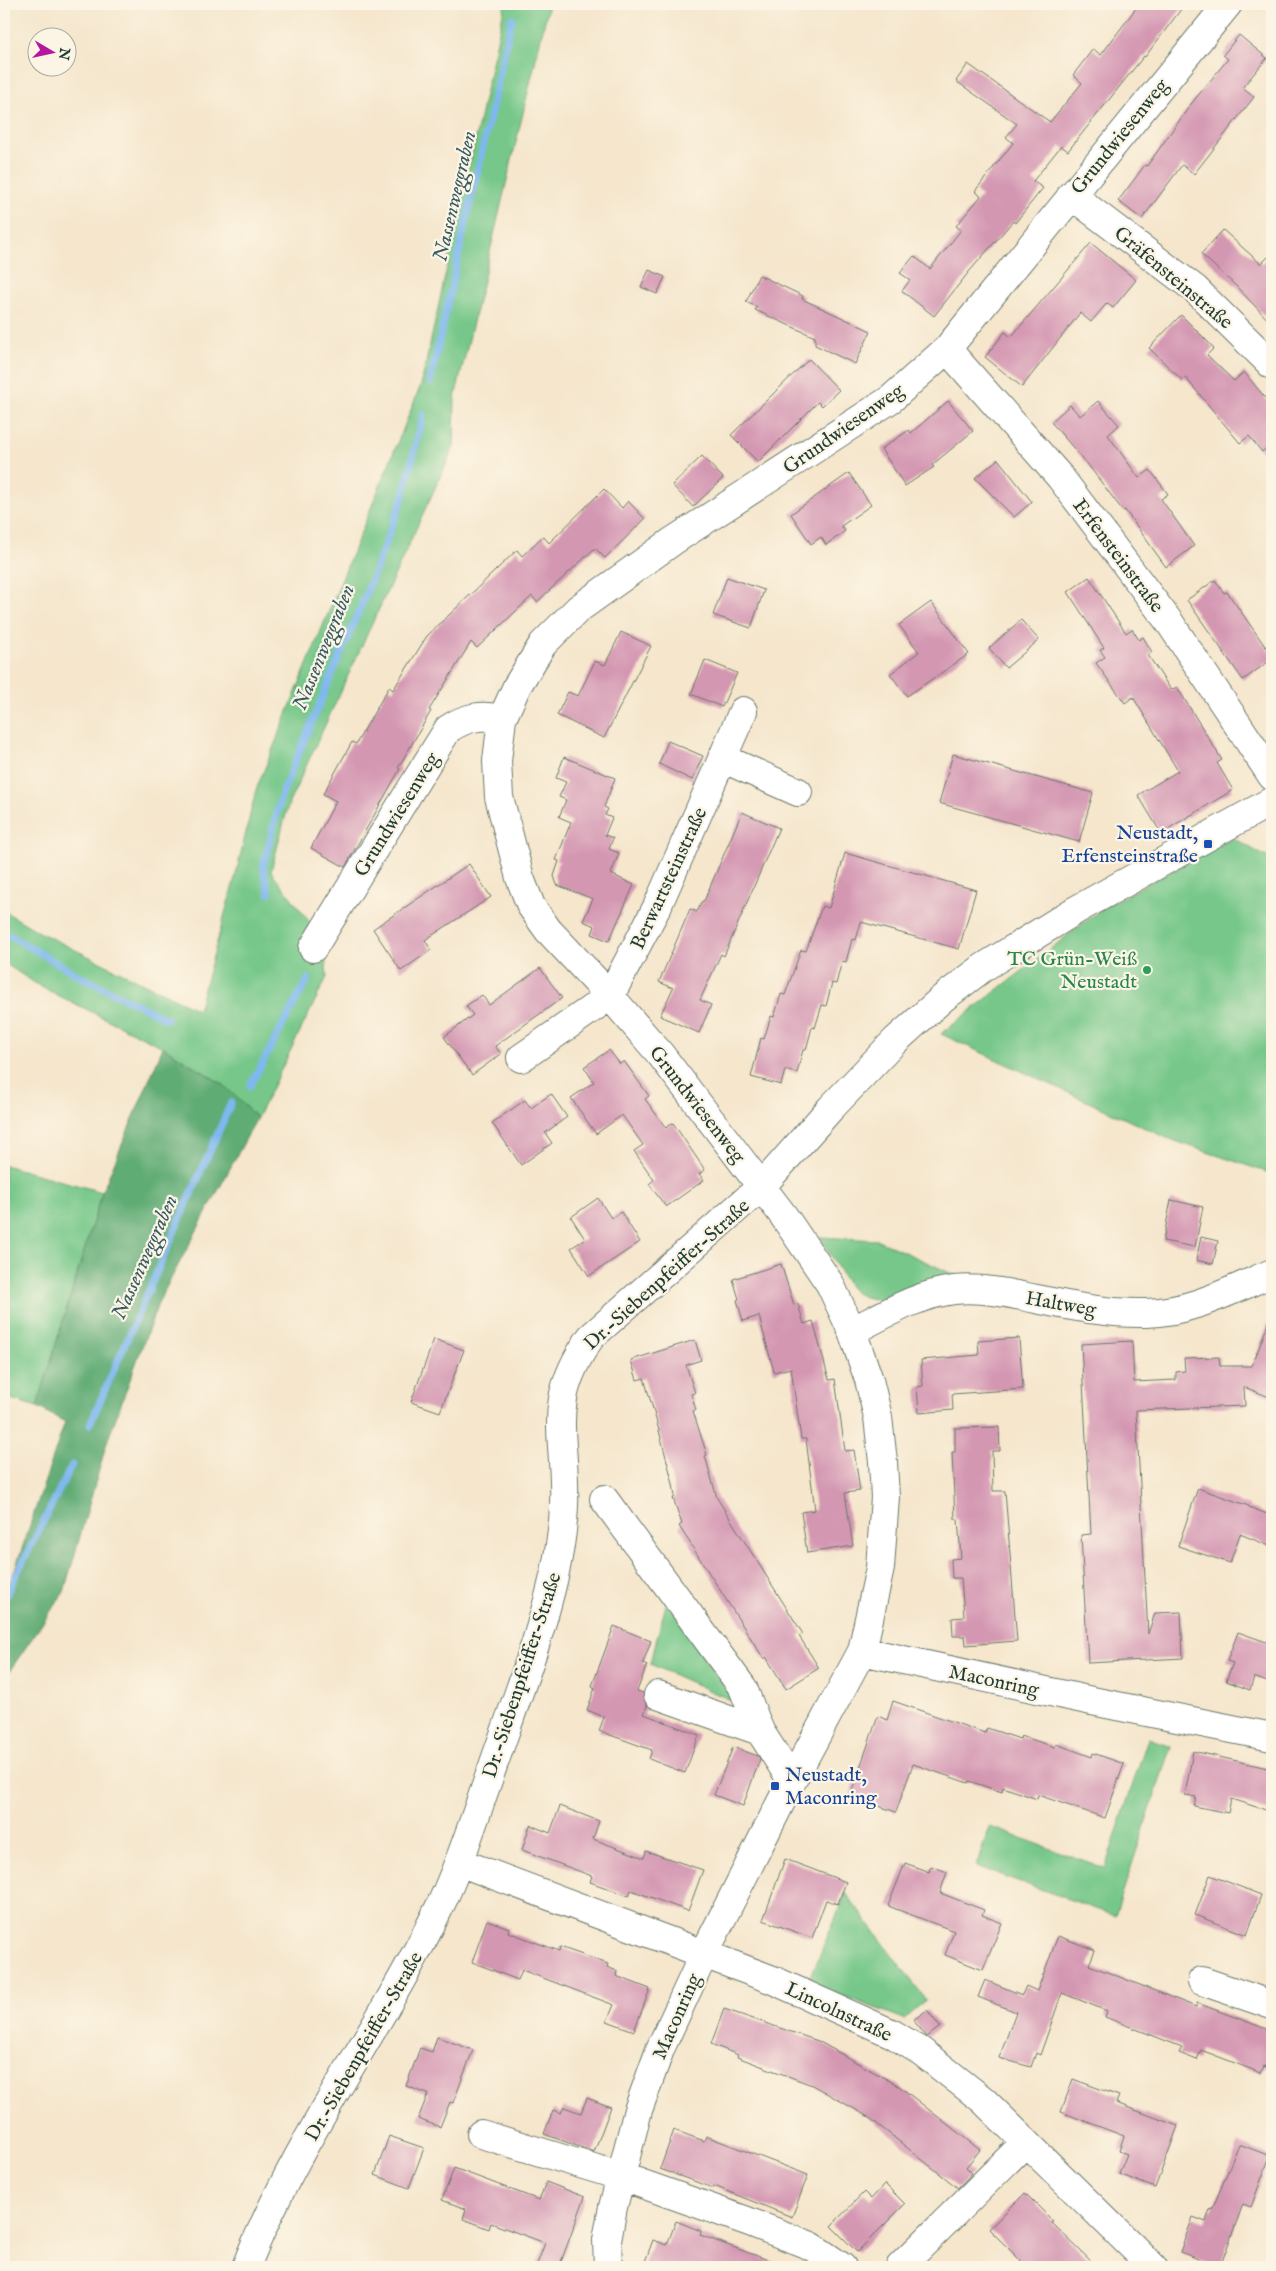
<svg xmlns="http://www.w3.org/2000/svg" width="1276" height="2271" font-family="'IM FELL English',serif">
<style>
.green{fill:#76c789;stroke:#4a825e}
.forest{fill:#60ac75;stroke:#407454}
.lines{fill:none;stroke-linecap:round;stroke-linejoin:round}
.stream{stroke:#7fb8ef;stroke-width:7}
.building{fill:#d497b2}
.street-casing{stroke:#6a7869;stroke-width:30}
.street{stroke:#fff;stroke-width:28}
.transit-dot{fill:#1a4fb4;stroke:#fcf5e5;stroke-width:2}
.leisure-dot{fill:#2e9e5b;stroke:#fcf5e5;stroke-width:2}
.labels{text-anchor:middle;stroke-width:4.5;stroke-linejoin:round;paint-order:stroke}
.street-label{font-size:20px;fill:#1f3d34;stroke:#fcf5e5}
.transit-label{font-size:20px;fill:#164399;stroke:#fcf5e5;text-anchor:end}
.leisure-label{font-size:20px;fill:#27864d;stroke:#fcf5e5;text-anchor:end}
.water-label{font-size:21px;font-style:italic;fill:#375c63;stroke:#fcf5e5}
</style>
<rect width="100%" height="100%" fill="#fcf5e5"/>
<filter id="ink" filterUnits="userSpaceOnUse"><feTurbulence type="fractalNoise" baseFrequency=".02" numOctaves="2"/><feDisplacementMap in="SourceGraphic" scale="10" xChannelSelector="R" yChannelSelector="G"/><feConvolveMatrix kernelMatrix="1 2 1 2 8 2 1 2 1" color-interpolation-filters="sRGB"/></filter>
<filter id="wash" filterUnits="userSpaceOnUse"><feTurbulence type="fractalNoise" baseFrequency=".0096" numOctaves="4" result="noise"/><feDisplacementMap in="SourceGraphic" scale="20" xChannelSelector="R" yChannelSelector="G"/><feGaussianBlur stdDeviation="1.12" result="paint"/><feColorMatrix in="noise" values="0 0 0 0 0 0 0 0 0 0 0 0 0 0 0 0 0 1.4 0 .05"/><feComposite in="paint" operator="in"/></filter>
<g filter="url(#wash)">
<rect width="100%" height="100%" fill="#f5e6cc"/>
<path class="green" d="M 505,4 L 549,4 L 455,398 L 454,447 L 289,803 L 271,871 L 324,941 L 327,977 L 257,1118 L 224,1085 L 163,1047 L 41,987 L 4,963 L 4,911 L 41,933 L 198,1010 L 236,874 L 256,790 L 421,385 Z
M 1233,838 L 1272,860 L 1272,1174 L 1169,1139 L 941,1034 L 1104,907 Z
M 4,1165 L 102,1192 L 37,1407 L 4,1397 Z
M 820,1237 L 878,1240 L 957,1276 C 932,1285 875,1313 853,1290 C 841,1277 830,1252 820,1237 Z
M 667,1601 L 735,1702 L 650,1664 Z
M 1148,1738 L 1171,1746 L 1115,1916 L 976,1866 L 990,1827 L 1105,1868 Z
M 846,1893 L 926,2000 L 904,2019 L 808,1983 Z"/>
<path class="forest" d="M 163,1047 L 224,1085 L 257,1118 L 159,1301 L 107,1442 L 64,1592 L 4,1679 L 4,1592 L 12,1578 L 65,1422 L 37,1407 L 102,1192 Z"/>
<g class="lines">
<path class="stream" d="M 430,382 L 512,18
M 269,893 L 263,867 L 282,793 L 366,594 L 403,497 L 423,415
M 4,932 L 81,977 L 167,1019
M 250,1086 L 308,979
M 90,1424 L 231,1103
M 4,1599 L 72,1465"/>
</g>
<g id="blocks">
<path class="building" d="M 1139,4 L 1185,4 L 1145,57 L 1144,56 L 1068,151 L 1061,146 L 1033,181 L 1043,188 L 1015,223 L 1013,221 L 968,273 L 934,316 L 902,291 L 910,280 L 900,273 L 914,256 L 930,269 L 961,230 L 956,226 L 981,196 L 975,191 L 1013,143 L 1006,137 L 1017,124 L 956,81 L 968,64 L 1050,122 L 1082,83 L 1073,75 L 1093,49 L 1101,55 Z
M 1239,35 L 1267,58 L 1242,88 L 1254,97 L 1194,174 L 1182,165 L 1142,219 L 1118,201 L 1145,165 L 1147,166 L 1191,104 L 1228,59 L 1223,55 Z
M 1223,230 L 1261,264 L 1272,253 L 1272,324 L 1236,286 L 1201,254 Z
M 1091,243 L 1136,280 L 1113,308 L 1107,303 L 1091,322 L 1080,313 L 1022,387 L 985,357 L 1005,332 L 1011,337 Z
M 649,270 L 665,277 L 657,294 L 641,287 Z
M 759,275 L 803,296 L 802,299 L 871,331 L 855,364 L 815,345 L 815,337 L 755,310 L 757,307 L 746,302 Z
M 1181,315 L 1214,348 L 1207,355 L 1234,381 L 1244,372 L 1272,406 L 1272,443 L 1262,452 L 1249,436 L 1240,443 L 1185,377 L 1182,380 L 1149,348 Z
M 809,359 L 839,390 L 822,406 L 818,402 L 758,462 L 731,435 Z
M 948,401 L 973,431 L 932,465 L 934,467 L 905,486 L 881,449 L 909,430 L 911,433 Z
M 1098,401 L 1119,425 L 1108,435 L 1139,478 L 1150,470 L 1168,494 L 1161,499 L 1194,546 L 1166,567 L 1125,510 L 1123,511 L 1089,466 L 1051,422 L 1070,405 L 1080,416 Z
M 702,456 L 723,478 L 693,507 L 672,485 Z
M 998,459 L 1032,502 L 1014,517 L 975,478 Z
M 849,473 L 871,505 L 841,526 L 845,531 L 826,545 L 821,537 L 811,544 L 791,514 Z
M 604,489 L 622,508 L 628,501 L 645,519 L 605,558 L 595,548 L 537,602 L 532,596 L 477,648 L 471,642 L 429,710 L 431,711 L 398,768 L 400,769 L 345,867 L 311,848 L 336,801 L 323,794 L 352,742 L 356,744 L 389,687 L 393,690 L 427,636 L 517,550 L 522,556 L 543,536 L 549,543 Z
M 727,577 L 764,590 L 751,628 L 713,615 Z
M 1089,577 L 1126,633 L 1132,629 L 1139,640 L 1143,637 L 1152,652 L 1148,655 L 1171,690 L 1177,687 L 1222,760 L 1217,763 L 1233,790 L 1161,833 L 1138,795 L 1178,771 L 1133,697 L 1125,703 L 1096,663 L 1105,657 L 1100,650 L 1104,648 L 1068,592 Z
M 1215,580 L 1224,593 L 1227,592 L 1272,656 L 1272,659 L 1243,680 L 1187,600 Z
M 931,602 L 969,654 L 907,696 L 890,674 L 919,652 L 899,625 Z
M 1021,620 L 1039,640 L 1006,668 L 989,648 Z
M 621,632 L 651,646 L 604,738 L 557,715 L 568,692 L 578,696 L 595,661 L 605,665 Z
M 705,660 L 737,673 L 722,707 L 691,694 Z
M 668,741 L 703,756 L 692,780 L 659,764 Z
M 953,754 L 1093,793 L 1079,842 L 939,803 Z
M 564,757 L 615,778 L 604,807 L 608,809 L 605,815 L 612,818 L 605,835 L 613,838 L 609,849 L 619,853 L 611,874 L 634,885 L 609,941 L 592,934 L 595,926 L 583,921 L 593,899 L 557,885 L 554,876 L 559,861 L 556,860 L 571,822 L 559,817 L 566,800 L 559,797 L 566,782 L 556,778 Z
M 742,812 L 779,828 L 724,956 L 721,954 L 700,1000 L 711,1005 L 699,1033 L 660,1016 L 673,988 L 659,982 L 690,909 L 697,912 L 702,901 L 704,901 Z
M 845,853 L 976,890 L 959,949 L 861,922 L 856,940 L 852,939 L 846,962 L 842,961 L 836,984 L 832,983 L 826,1006 L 822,1005 L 815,1028 L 812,1027 L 806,1050 L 803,1050 L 797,1073 L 785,1070 L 781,1085 L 751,1077 L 761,1038 L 764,1039 L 771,1016 L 774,1017 L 781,994 L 785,995 L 801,950 L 806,951 L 822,906 L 829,908 Z
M 469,864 L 491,897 L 425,940 L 431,950 L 401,971 L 373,929 Z
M 540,968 L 562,998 L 495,1046 L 501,1054 L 472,1075 L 444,1037 L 473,1015 L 466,1006 L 482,995 L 489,1005 Z
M 609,1050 L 620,1064 L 624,1061 L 649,1096 L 645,1099 L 666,1128 L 673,1123 L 705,1170 L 699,1174 L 704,1180 L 666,1207 L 649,1184 L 654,1180 L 634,1151 L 643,1145 L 622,1115 L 596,1134 L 571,1098 L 594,1082 L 584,1067 Z
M 551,1094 L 567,1117 L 545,1133 L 552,1143 L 521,1165 L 492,1123 L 525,1100 L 531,1108 Z
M 598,1198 L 611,1218 L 621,1212 L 640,1242 L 589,1276 L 571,1248 L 585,1239 L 571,1217 Z
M 1171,1200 L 1203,1207 L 1195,1247 L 1163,1241 Z
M 1201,1237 L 1218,1241 L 1213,1264 L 1196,1260 Z
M 781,1264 L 794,1305 L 798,1304 L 804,1324 L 813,1321 L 829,1380 L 835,1379 L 845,1451 L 854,1450 L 860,1491 L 845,1493 L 853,1546 L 807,1553 L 801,1512 L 815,1510 L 806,1439 L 801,1439 L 791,1368 L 774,1372 L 759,1316 L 743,1321 L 737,1300 L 739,1299 L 733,1279 Z
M 1271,1316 L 1272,1398 L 1244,1387 L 1245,1406 L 1136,1410 L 1148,1634 L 1155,1613 L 1181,1612 L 1183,1658 L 1088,1663 L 1081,1535 L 1091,1534 L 1081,1344 L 1132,1341 L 1134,1382 L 1176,1380 L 1176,1372 L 1185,1371 L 1184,1358 L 1219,1357 L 1220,1366 L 1252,1366 Z
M 1019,1338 L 1023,1389 L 952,1394 L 953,1410 L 919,1413 L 917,1387 L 923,1386 L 921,1360 L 979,1355 L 978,1341 Z
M 434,1339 L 464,1350 L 440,1412 L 411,1402 Z
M 695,1340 L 701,1360 L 686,1365 L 695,1393 L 691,1394 L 696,1410 L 693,1411 L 707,1455 L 705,1456 L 717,1498 L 803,1634 L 799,1636 L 819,1668 L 786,1689 L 766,1657 L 764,1659 L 679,1526 L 682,1524 L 673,1498 L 675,1497 L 673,1484 L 657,1423 L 644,1378 L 637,1380 L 631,1360 Z
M 999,1427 L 1000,1451 L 992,1451 L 993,1491 L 1005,1491 L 1017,1641 L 966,1645 L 965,1636 L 953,1636 L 952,1618 L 964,1617 L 961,1578 L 952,1578 L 951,1559 L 961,1558 L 958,1519 L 955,1519 L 952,1452 L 955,1452 L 955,1428 Z
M 1198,1488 L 1249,1506 L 1249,1507 L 1272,1516 L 1272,1547 L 1240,1534 L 1230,1563 L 1178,1546 Z
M 614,1626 L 651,1641 L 643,1663 L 647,1665 L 637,1691 L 643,1693 L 647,1706 L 644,1714 L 699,1735 L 685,1773 L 649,1759 L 652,1750 L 599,1731 L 604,1717 L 587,1710 L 595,1688 L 592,1686 Z
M 1238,1632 L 1272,1644 L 1272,1684 L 1254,1677 L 1250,1690 L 1226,1681 L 1233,1663 L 1227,1661 Z
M 893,1701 L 985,1733 L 987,1728 L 1020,1739 L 1021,1736 L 1055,1747 L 1056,1744 L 1092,1757 L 1093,1753 L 1124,1764 L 1105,1818 L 1038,1795 L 1037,1799 L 1003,1787 L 1002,1792 L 969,1781 L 968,1783 L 913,1764 L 896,1812 L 850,1796 L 878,1716 L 887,1720 Z
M 733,1747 L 758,1756 L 760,1759 L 743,1806 L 714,1795 Z
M 1193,1751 L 1272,1769 L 1272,1812 L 1231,1799 L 1228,1813 L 1194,1806 L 1196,1797 L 1185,1795 Z
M 560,1806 L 599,1821 L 593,1839 L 644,1858 L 646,1851 L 703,1870 L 688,1911 L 631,1890 L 629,1896 L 590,1882 L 592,1876 L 522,1850 L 530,1825 L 550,1833 Z
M 785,1859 L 846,1882 L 838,1904 L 826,1900 L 812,1938 L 763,1920 Z
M 905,1863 L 929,1872 L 931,1866 L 947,1872 L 940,1893 L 984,1910 L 982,1915 L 1002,1923 L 983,1970 L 945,1955 L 954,1931 L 888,1906 Z
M 1210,1875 L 1261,1895 L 1247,1935 L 1195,1915 Z
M 487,1920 L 509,1928 L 508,1932 L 559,1951 L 560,1947 L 608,1964 L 607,1967 L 617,1971 L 616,1976 L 650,1989 L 634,2031 L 607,2021 L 614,2005 L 522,1970 L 518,1980 L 472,1962 Z
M 1058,1936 L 1095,1950 L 1089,1965 L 1196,2007 L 1197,2003 L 1272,2031 L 1272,2069 L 1264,2066 L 1261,2073 L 1201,2050 L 1197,2060 L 1179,2053 L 1182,2047 L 1105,2017 L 1107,2011 L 1062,1993 L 1040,2055 L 1036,2053 L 1031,2067 L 999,2058 L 1016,2012 L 978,1997 L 985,1980 L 1022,1995 L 1026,1986 L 1037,1991 Z
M 724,2009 L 818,2041 L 899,2086 L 980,2150 L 966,2167 L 972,2173 L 958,2188 L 867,2116 L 812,2085 L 737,2057 L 738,2055 L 711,2044 Z
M 927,2010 L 940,2027 L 927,2037 L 913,2020 Z
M 437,2037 L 473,2050 L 453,2103 L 450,2102 L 440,2127 L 418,2119 L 428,2094 L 406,2086 L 420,2048 L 432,2052 Z
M 1073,2079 L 1119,2096 L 1116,2103 L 1178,2126 L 1155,2188 L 1119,2174 L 1127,2154 L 1119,2151 L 1124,2136 L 1061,2112 Z
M 587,2098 L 611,2107 L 594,2152 L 544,2134 L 553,2110 L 561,2113 L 564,2107 L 581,2113 Z
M 674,2130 L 704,2141 L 706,2136 L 808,2175 L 792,2217 L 714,2186 L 713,2188 L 660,2169 Z
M 389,2136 L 424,2148 L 409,2188 L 375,2175 Z
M 1239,2144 L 1270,2156 L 1251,2207 L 1243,2204 L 1220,2267 L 1180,2252 L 1193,2217 L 1206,2222 L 1210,2209 L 1212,2210 Z
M 454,2168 L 539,2200 L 546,2182 L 585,2197 L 559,2267 L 536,2267 L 545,2243 L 491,2223 L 489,2229 L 463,2219 L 466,2209 L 442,2200 Z
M 885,2184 L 905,2204 L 857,2252 L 831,2226 L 864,2192 L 871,2199 Z
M 1025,2193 L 1053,2221 L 1052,2223 L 1097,2267 L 1027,2267 L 989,2229 Z
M 676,2221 L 701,2231 L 700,2235 L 782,2265 L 781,2267 L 643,2267 L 653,2240 L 667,2245 Z"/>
</g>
</g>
<g filter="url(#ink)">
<use href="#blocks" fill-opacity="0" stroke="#6a7869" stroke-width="1"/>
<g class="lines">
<defs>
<path id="street" d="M 1071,195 L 1195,289 L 1272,365
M 947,349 L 1060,477 L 1170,623 L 1272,776
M 722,758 L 798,792
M 313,948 L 448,729 C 466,717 482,714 502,719
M 521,1058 L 610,996 L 657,907 L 743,711
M 852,1331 C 884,1315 918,1294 954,1290 C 983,1287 1013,1294 1041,1300 C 1076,1307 1110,1314 1146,1313 C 1191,1312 1232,1290 1272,1273
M 604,1499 L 743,1688 L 760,1731 L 792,1781
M 862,1651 L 1092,1701 L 1272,1737
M 658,1695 L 760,1731
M 459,1862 L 773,1980 L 893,2034 L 922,2052 L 983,2100 L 1153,2267
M 1202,1981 L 1272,2005
M 481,2134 L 620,2176 L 747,2221 L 811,2246 L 842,2267
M 246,2267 C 296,2139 381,2029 440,1906 C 459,1867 472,1825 487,1783 C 503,1737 520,1691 535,1645 C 549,1600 562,1554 564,1506 C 567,1434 544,1404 591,1337 L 761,1187 L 830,1109 L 895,1041 L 943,998 L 984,967 L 1076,910 L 1272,801
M 608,2267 L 607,2240 L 613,2207 L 638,2110 L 661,2047 L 704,1954 L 785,1794 L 862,1651 L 880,1568 L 885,1497 L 883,1462 L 878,1417 L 869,1380 L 852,1331 L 830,1284 L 783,1215 L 661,1055 L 610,996 L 548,930 L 531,906 L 520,878 L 499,797 L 497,761 L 502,719 L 517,686 L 543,644 L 578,609 L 673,541 L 891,399 L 947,349 L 1228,4
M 900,2267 L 1026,2142"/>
</defs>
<use href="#street" class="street-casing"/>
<use href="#street" class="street"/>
</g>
</g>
<g class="transit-dot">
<rect x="1203" y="839" width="10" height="10" rx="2.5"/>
<rect x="770" y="1781" width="10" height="10" rx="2.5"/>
</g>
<circle class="leisure-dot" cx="1147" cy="970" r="5"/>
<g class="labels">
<g class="street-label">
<text transform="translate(1119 136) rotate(-51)" y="7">Grundwiesenweg</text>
<text transform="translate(1174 277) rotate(40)" y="7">Gräfensteinstraße</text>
<text transform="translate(843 428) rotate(-35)" y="7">Grundwiesenweg</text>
<text transform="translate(1119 555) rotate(53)" y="7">Erfensteinstraße</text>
<text transform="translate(396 814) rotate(-58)" y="7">Grundwiesenweg</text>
<text transform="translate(668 878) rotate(-65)" y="7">Berwartsteinstraße</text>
<text transform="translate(698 1104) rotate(52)" y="7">Grundwiesenweg</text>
<text transform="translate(666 1274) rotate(-42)" y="7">Dr.-Siebenpfeiffer-Straße</text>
<text transform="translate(1061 1303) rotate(10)" y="7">Haltweg</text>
<text transform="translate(521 1675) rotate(-72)" y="7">Dr.-Siebenpfeiffer-Straße</text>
<text transform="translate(994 1680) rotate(12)" y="7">Maconring</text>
<text transform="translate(839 2011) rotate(25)" y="7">Lincolnstraße</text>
<text transform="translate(676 2016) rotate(-66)" y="7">Maconring</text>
<text transform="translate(363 2046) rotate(-60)" y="7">Dr.-Siebenpfeiffer-Straße</text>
</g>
<g class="transit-label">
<text x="1198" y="839">Neustadt,<tspan x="1198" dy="23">Erfensteinstraße</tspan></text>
<text x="785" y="1781" text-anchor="start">Neustadt,<tspan x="785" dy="23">Maconring</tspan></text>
</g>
<g class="leisure-label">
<text x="1137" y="965">TC Grün-Weiß<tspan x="1137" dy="23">Neustadt</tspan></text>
</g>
<g class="water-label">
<text transform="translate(454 196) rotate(-77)" y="7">Nassenweggraben</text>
<text transform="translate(323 647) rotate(-68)" y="7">Nassenweggraben</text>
<text transform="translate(144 1257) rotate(-66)" y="7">Nassenweggraben</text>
</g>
</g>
<rect width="1276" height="2271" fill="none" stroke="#fcf5e5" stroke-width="20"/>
<g transform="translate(52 52) rotate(99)"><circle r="24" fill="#fcf5e5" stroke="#a4ab9e"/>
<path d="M0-4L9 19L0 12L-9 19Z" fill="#b5179e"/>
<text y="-8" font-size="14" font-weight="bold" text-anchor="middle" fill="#1f3d34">N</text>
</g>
</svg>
